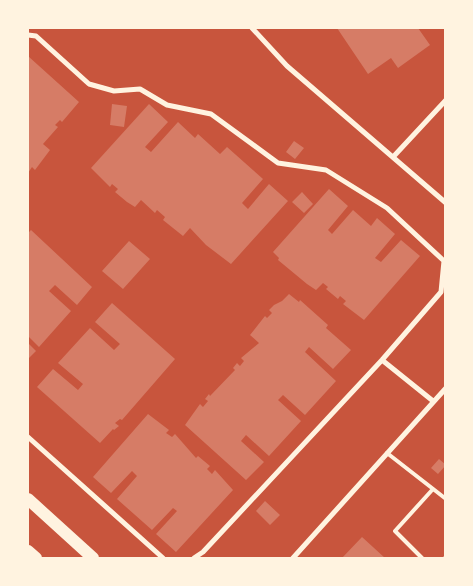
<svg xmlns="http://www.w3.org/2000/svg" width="473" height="586" font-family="'Fira Sans',sans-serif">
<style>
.building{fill:#d67c66}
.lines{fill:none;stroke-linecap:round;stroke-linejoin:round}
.service{stroke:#fff3e0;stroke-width:4}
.minor{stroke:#fff3e0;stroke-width:5}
.primary{stroke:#fff3e0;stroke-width:12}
</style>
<rect width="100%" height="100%" fill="#c8553d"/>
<path class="building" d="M 337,28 L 418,28 L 430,45 L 398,68 L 391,58 L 368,74 Z
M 28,56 L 79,102 L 62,122 L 60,120 L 55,125 L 58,127 L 43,144 L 50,150 L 35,170 L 32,167 L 28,173 Z
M 112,104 L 127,106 L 124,127 L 110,125 Z
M 149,104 L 168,122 L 145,147 L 151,152 L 178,122 L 195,138 L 198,134 L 220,154 L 227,147 L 263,179 L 242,203 L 248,209 L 269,184 L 288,201 L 231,264 L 206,245 L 190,228 L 183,236 L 163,220 L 165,217 L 157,210 L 155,213 L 141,200 L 135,207 L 127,202 L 115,192 L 118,189 L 112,184 L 110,187 L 91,168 Z
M 294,141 L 304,148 L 295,159 L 286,152 Z
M 329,189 L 348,206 L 328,230 L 332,234 L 353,210 L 371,226 L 377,218 L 395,234 L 375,258 L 381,262 L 401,240 L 420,256 L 364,320 L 343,304 L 346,301 L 340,296 L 338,299 L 326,289 L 328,287 L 323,283 L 316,290 L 307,284 L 278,260 L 279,258 L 273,252 Z
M 302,192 L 313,204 L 304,213 L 292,202 Z
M 31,230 L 92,287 L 77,305 L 55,285 L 49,291 L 71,311 L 39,347 L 28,336 L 28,233 Z
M 129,241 L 150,259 L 123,289 L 102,271 Z
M 289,294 L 299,302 L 300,300 L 328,325 L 326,328 L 351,350 L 333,369 L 309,347 L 305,352 L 336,381 L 305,415 L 283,395 L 278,400 L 301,421 L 269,456 L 246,435 L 241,441 L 264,462 L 246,480 L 185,425 L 200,404 L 203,407 L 208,401 L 205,399 L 209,394 L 210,396 L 235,370 L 233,368 L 237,363 L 240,366 L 244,361 L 241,358 L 259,343 L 250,335 L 265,316 L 267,318 L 272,313 L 269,310 L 274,305 L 282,301 Z
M 112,303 L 175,359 L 122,420 L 120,419 L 115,423 L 119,426 L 114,430 L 113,429 L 100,443 L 37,387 L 53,369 L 78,390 L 83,384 L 58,363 L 90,328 L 114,350 L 120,344 L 95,322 Z
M 28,343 L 36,351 L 28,359 Z
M 148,414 L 169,430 L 166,433 L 172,437 L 175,434 L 196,458 L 198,456 L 210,466 L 207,469 L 212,474 L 215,470 L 233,490 L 176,552 L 156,534 L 177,511 L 173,508 L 152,530 L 117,499 L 137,476 L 132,471 L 111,493 L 93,477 Z
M 439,459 L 446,465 L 438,474 L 431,468 Z
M 265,501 L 280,515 L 270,525 L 256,511 Z
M 362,537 L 385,558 L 342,558 Z"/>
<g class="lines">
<path class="service" d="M 387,453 L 446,499
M 422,558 L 395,531 L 433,489
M 445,558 L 446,558"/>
<path class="minor" d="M 252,28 L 287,66 L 446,203
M 28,35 L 36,36 L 89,84 L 114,91 L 140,89 L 167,105 L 211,114 L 278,163 L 326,170 L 387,208 L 444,261 L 441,292 L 382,360 L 203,552 L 194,558
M 394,156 L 446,100
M 382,360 L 433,401
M 28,437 L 163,558
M 293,558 L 446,388"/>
<path class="primary" d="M 28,499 L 93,558
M 28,551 L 36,558"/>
</g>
<rect width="473" height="586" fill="none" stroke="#fff3e0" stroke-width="58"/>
</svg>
